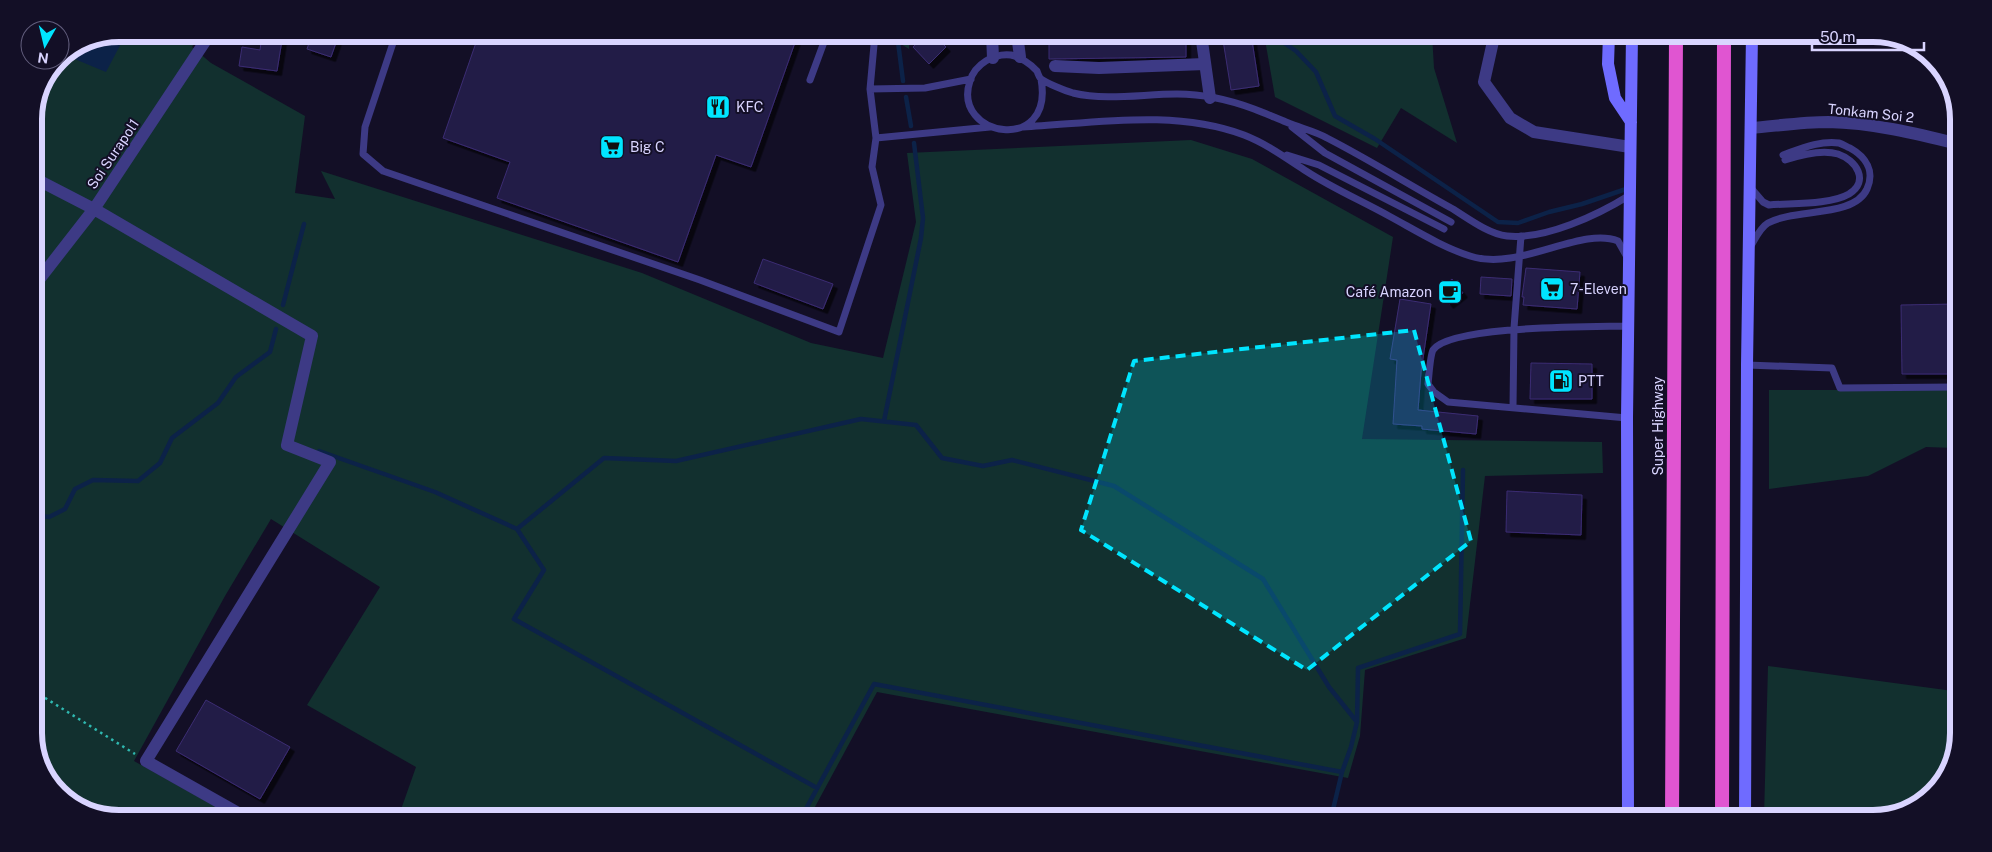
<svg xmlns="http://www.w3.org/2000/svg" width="1992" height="852" font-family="'Public Sans',sans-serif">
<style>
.green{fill:#12302f}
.water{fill:#0c2248}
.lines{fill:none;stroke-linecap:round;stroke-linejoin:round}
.stream{stroke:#0c2248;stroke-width:4.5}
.building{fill:#241b47;stroke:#3b2d73;filter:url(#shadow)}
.path{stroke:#2fb8b0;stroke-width:2.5;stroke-dasharray:2.5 4;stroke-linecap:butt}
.service{stroke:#3d3a85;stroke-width:7}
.minor{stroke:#3d3a85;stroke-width:12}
.secondary{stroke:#6f6bff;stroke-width:12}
.trunk{stroke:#e055d1;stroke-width:14}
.marked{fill:#00e5ff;fill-opacity:0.2;stroke:#00e5ff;stroke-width:4;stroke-dasharray:10 6;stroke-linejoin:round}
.labels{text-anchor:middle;stroke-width:4;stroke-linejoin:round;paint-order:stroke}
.poi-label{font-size:14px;fill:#d9d4ff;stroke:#130f26;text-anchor:start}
.street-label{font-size:14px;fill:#d9d4ff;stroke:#130f26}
.rim{fill:none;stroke:#d9d4ff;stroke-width:6}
</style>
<defs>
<filter id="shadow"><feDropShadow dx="4.5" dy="4.5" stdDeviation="0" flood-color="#0009"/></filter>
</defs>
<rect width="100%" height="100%" fill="#130f26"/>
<path class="green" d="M 119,34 L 200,34 L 192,47 L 211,63 L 305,116 L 295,193 L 335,199 L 321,171 L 642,273 L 811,343 L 883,358 L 916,222 L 907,153 L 1191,140 L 1252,159 L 1393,237 L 1362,439 L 1602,442 L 1603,473 L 1485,476 L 1466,638 L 1365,670 L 1360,736 L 1348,778 L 877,692 L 809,818 L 398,818 L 416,767 L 307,705 L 380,587 L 271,519 L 225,596 L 134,761 L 232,816 L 231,818 L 119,818 L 87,812 L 51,785 L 34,739 L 34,114 L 60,58 L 87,40 Z
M 885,34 L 909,34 L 909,49 Z
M 1264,34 L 1432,34 L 1434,68 L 1457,143 L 1401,108 L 1377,148 L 1275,97 Z
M 1769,390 L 1955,390 L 1955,448 L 1926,447 L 1868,476 L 1769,489 Z
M 1768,666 L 1953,691 L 1952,765 L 1921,804 L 1873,818 L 1764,818 Z"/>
<path class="water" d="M 119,34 L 126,34 L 106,72 L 65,55 L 87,40 Z"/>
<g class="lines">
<path class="stream" d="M 897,34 L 903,81
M 1276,34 L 1277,38 L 1296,51 L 1316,72 L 1335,116 L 1375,139 L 1498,222 L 1518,223 L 1549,212 L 1582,204 L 1626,189
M 906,97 L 911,126
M 283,305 L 304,224
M 884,421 L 921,238 L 923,218 L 914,143
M 319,451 L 435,492 L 517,529 L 604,458 L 676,461 L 861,419 L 916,425 L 942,458 L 983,466 L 1012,460 L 1114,486 L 1263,579 L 1329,687 L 1357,722
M 34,515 L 49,517 L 65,509 L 75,489 L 93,480 L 138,481 L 160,463 L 172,438 L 218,403 L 236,377 L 270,352 L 276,329
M 517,529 L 544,570 L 514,619 L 817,788
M 801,818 L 874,684 L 1342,772
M 1331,818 L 1342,772 L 1351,747 L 1357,722 L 1358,668 L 1460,634 L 1463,470"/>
</g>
<path class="building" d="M 266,34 L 283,34 L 277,71 L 239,66 L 242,47 L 260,50 L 262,36 L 265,37 Z
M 312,34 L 339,34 L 331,57 L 307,49 Z
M 479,34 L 798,34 L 751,167 L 716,155 L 678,262 L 497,198 L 510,162 L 443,138 Z
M 927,34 L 933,34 L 946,47 L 929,64 L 913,47 Z
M 1049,34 L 1186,34 L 1186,57 L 1049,59 Z
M 1222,34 L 1251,34 L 1259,86 L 1231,90 Z
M 763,259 L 833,284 L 823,309 L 754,283 Z
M 1526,268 L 1580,272 L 1577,309 L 1523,305 L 1524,297 L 1522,297 Z
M 1481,277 L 1512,279 L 1511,296 L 1480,294 Z
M 1452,279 L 1463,293 L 1449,304 L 1438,291 Z
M 1400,299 L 1431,304 L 1421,372 L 1418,410 L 1478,416 L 1476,434 L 1422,429 L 1422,426 L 1393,424 L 1397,360 L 1390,359 Z
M 1956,304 L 1956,374 L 1902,374 L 1901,305 Z
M 1531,363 L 1592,364 L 1592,399 L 1530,399 Z
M 1507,491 L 1582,495 L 1581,535 L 1506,532 Z
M 206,700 L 290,747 L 260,799 L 176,751 Z"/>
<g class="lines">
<path class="path" d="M 34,691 L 135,754"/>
<path class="service" d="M 396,34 L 365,127 L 363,154 L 383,171 L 700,280 L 839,332 L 881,205 L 872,167 L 876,138 L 870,89 L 875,34
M 1041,79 C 1055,155 951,137 970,81 C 975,64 994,53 1011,55 C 1020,57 1031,64 1037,71 C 1038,74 1039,77 1041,79 C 1046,83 1066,91 1073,93 C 1106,101 1143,94 1177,94 C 1203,94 1230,100 1254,109 C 1265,113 1276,118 1286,122 C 1300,128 1315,131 1327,138 C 1370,160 1411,186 1453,209 C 1469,219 1489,234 1507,236 C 1545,240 1598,215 1630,195
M 810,80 L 827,34
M 870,89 L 925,88 L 971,79
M 1023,127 C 1097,123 1174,109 1244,135 C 1267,144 1286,158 1306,171 C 1332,188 1362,201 1389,216 C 1415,230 1442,247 1470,256 C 1519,272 1581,226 1618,241 L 1627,257
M 1292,127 L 1325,153 L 1451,222
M 876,138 L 990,127
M 1287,155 L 1319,165 L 1444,229
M 1751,188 L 1763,202 L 1769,205 C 1791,203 1830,205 1849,194 C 1870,181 1856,160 1838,154 C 1822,149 1800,155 1785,160
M 1752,244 C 1756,237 1761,227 1768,223 C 1795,208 1854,218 1867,189 C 1875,171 1866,157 1850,148 C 1847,147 1843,144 1839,143 C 1821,140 1800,149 1783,155
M 1747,365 L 1832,368 L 1840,388 L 1955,387
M 1513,407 L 1514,328 L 1521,236
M 1627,418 L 1448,402 L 1434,392 L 1428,384 C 1429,376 1430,356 1433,350 C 1450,325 1595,327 1628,326"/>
<path class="minor" d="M 992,34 L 993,58
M 1017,34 L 1020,57
M 1201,34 L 1210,98
M 1494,37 L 1484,82 L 1510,118 L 1534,132 L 1630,147
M 1055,66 L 1099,68 L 1205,64
M 1751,128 C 1776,126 1803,122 1828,122 C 1872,123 1915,133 1958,144
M 34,178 L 94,209 L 312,336 L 287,445 L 330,462 L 146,761 L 247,818
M 34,286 L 94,209 L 210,34"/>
<path class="secondary" d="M 1609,34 L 1608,64 L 1615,98 L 1631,122
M 1628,818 L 1627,418 L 1632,34
M 1745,818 L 1747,365 L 1752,34"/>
<path class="trunk" d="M 1672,818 L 1676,34
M 1722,818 L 1724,34"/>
</g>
<path class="marked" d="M 1414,330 L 1471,541 L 1307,670 L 1081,530 L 1134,361 Z"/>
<defs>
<symbol id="restaurant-square" viewBox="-11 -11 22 22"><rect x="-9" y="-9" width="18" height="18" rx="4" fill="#00e5ff" stroke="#130f26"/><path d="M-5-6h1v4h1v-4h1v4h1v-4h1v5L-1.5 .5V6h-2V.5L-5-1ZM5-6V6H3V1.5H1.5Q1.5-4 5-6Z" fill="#111"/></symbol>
<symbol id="supermarket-square" viewBox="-11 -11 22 22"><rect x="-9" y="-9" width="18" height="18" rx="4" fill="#00e5ff" stroke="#130f26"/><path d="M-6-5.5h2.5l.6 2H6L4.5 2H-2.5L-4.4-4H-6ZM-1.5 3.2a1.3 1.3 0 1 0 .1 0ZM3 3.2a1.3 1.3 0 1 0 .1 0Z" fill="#111"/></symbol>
<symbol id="cafe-square" viewBox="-11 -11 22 22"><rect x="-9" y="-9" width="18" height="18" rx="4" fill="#00e5ff" stroke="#130f26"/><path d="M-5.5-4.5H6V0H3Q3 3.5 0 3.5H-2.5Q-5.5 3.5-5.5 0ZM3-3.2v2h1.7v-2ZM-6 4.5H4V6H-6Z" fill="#111"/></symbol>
<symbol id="fuel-square" viewBox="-11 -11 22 22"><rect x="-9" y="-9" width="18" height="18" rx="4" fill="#00e5ff" stroke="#130f26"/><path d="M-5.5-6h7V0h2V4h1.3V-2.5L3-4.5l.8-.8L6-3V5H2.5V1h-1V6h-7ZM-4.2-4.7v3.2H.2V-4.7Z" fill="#111"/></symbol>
</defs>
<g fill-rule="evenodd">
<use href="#restaurant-square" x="704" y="93" width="28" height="28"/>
<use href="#supermarket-square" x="598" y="133" width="28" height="28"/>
<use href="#supermarket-square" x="1538" y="275" width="28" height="28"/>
<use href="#cafe-square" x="1436" y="278" width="28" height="28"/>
<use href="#fuel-square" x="1547" y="367" width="28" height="28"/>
</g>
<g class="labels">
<g class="poi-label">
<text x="736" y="112">KFC</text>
<text x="630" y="152">Big C</text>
<text x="1570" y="294">7-Eleven</text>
<text x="1432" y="297" text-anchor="end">Café Amazon</text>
<text x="1578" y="386">PTT</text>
</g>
<g class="street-label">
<text transform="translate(1871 113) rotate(6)" y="5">Tonkam Soi 2</text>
<text transform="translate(113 154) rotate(-56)" y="5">Soi Surapol1</text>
<text transform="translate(1658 426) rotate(-90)" y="5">Super Highway</text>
</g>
</g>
<path d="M0 0H1992V852H0ZM119 42H1873A77 77 0 0 1 1950 119V733A77 77 0 0 1 1873 810H119A77 77 0 0 1 42 733V119A77 77 0 0 1 119 42Z" fill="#130f26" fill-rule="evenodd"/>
<path class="rim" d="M119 42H1873A77 77 0 0 1 1950 119V733A77 77 0 0 1 1873 810H119A77 77 0 0 1 42 733V119A77 77 0 0 1 119 42Z"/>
<g transform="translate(45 45) rotate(188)"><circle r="24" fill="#130f26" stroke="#625e7d"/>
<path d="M0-4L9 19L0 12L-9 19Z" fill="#00e5ff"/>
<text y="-8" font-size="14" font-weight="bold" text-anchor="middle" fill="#d9d4ff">N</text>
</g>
<path d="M1812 42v8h112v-8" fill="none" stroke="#d9d4ff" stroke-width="2.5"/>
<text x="1820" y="42" font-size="15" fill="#d9d4ff" stroke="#130f26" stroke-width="4" paint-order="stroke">50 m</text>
</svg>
